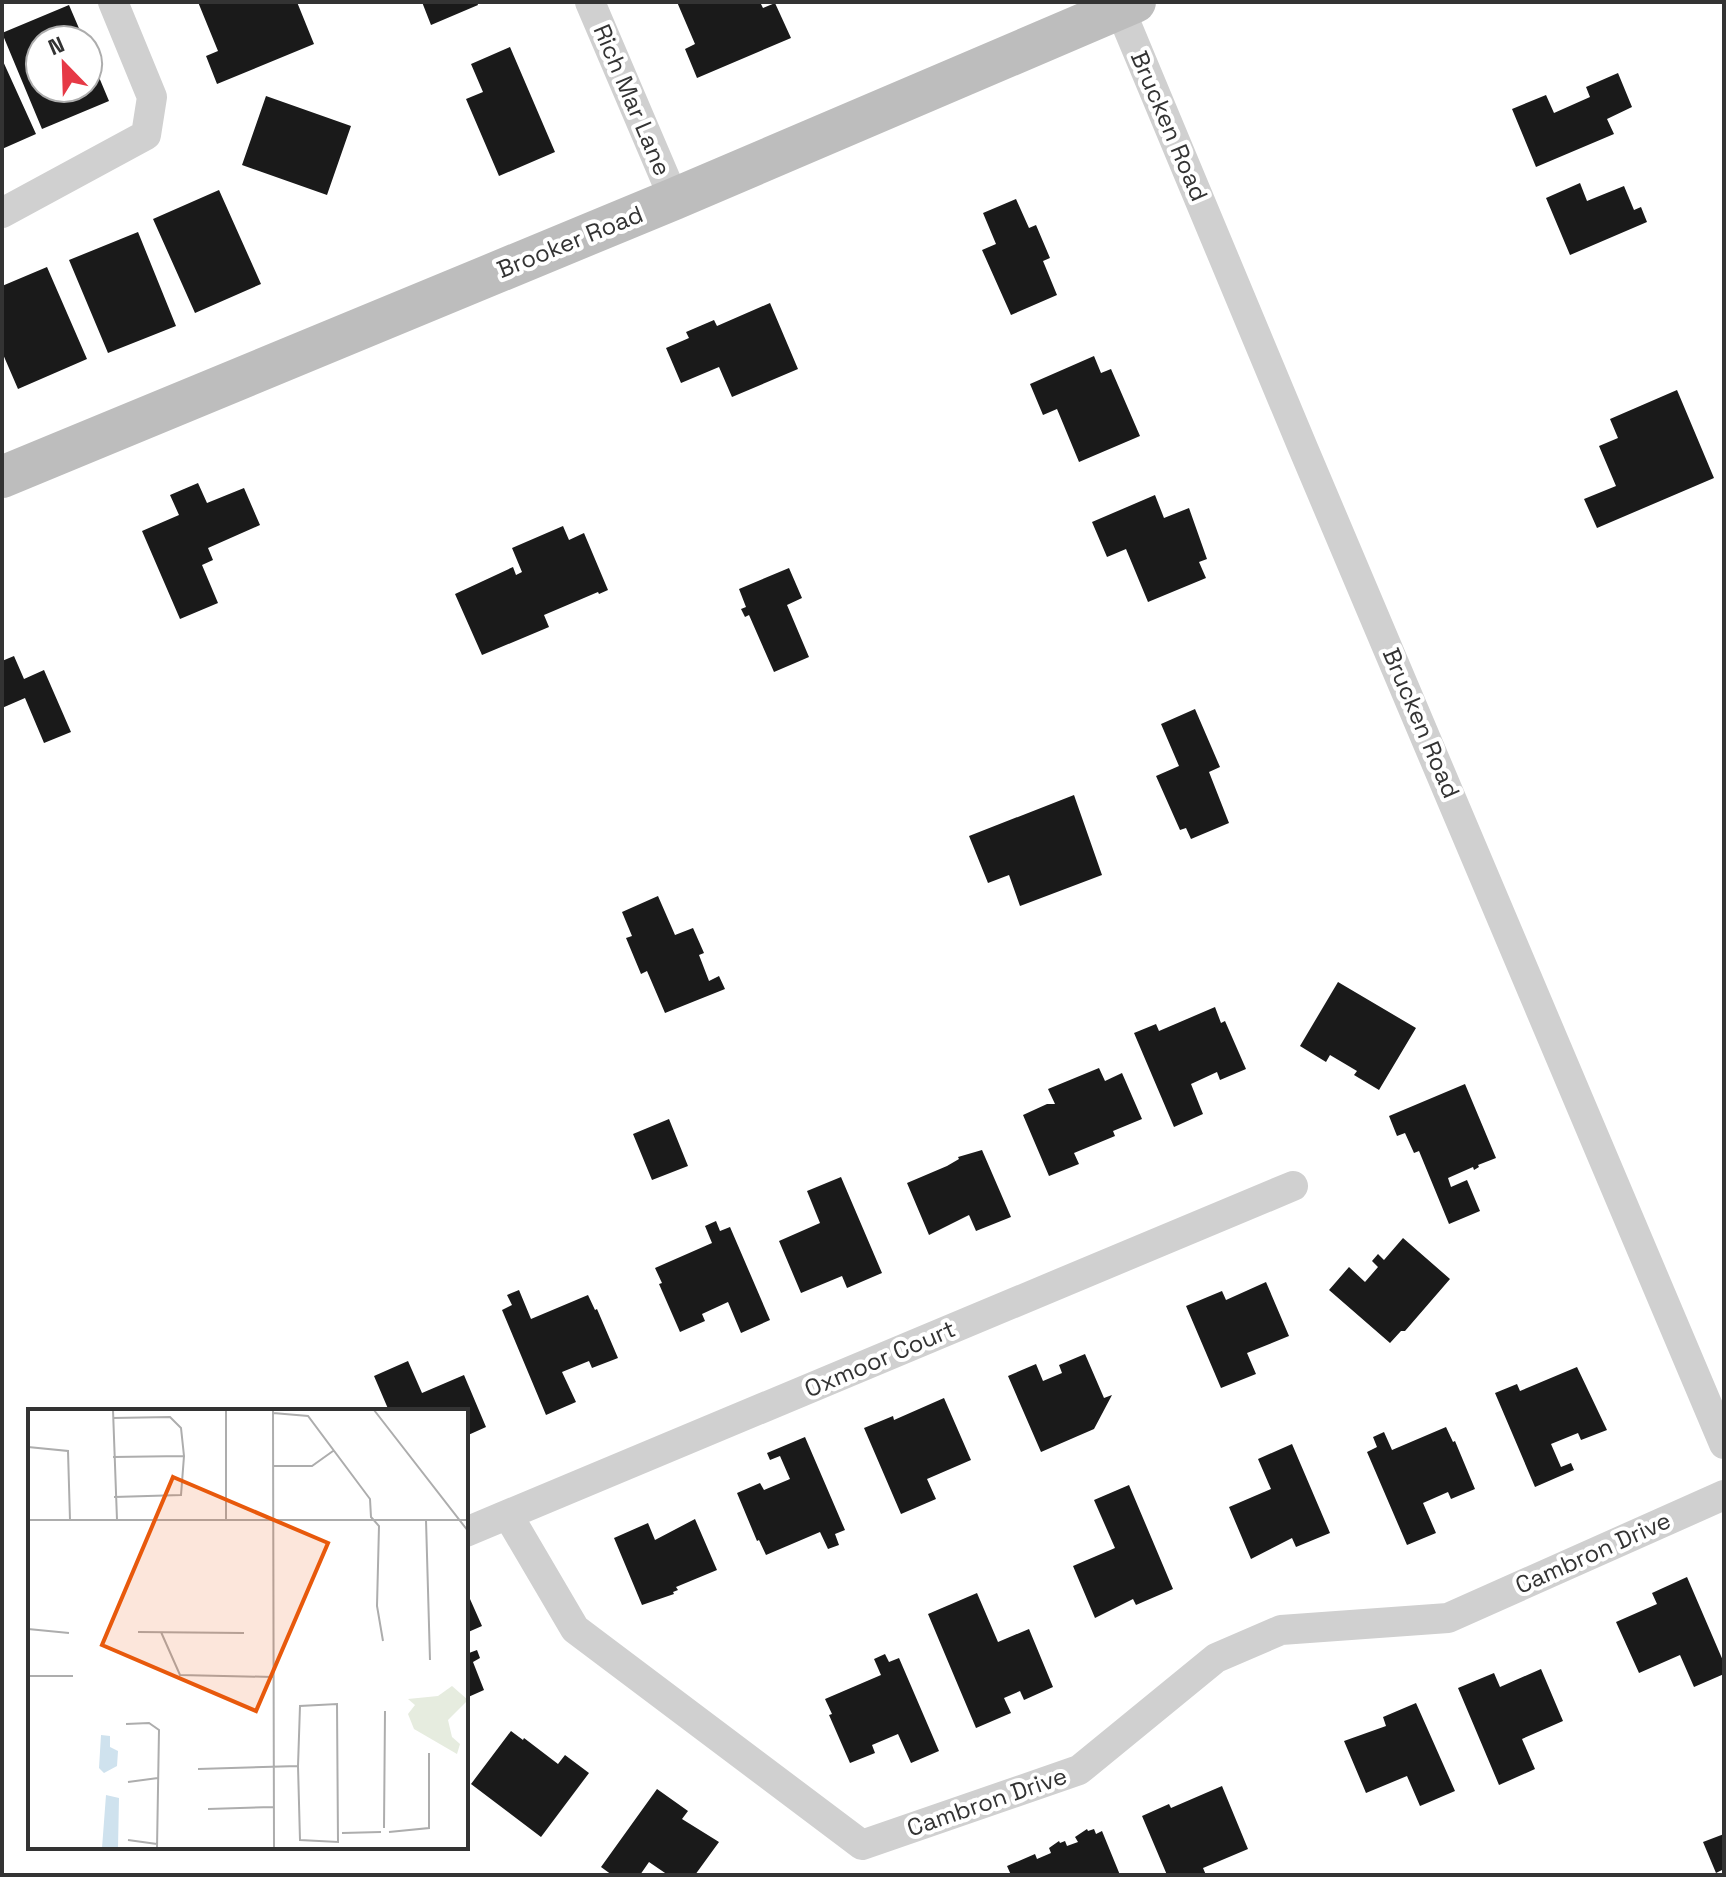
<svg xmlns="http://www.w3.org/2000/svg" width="1726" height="1877" font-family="'Space Grotesk',sans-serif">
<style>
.building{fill:#1a1a1a}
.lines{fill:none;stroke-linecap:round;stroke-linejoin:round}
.street{stroke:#d0d0d0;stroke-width:30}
.secondary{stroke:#bdbdbd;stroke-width:42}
.labels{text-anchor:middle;stroke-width:8;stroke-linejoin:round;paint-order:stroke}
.street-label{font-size:24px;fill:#333;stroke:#fff}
.inset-road{fill:none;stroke:#adadad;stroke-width:2}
.view{fill:#e8590c;fill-opacity:0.15;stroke:#e8590c;stroke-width:4}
.inset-edge{fill:none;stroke:#333;stroke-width:4}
</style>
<rect width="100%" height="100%" fill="#fff"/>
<path class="building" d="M 198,2 L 297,2 L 314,44 L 217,84 L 206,56 L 218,51 Z
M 422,2 L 477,2 L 478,5 L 431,25 Z
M 677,2 L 760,2 L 763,8 L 775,3 L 791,38 L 697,78 L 685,49 L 695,44 Z
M 69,5 L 84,40 L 40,40 L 40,88 L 88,88 L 88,51 L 109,101 L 42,129 L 2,33 Z
M 510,47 L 555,152 L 499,176 L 466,99 L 483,92 L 471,64 Z
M 2,59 L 36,134 L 2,149 Z
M 1618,73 L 1632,107 L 1607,119 L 1614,134 L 1536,167 L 1512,109 L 1546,95 L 1554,113 L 1590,97 L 1586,87 Z
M 266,96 L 351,126 L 327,195 L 242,165 Z
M 1580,183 L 1587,201 L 1624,186 L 1634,210 L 1641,207 L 1647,222 L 1570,255 L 1546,198 Z
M 219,190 L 261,284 L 195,313 L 153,219 Z
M 1016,199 L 1029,228 L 1036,225 L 1050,258 L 1043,261 L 1057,295 L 1011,315 L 982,250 L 996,244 L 983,213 Z
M 138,232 L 176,326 L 108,353 L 69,260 Z
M 47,267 L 87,359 L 18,389 L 2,352 L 2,286 Z
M 770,303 L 798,369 L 732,397 L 719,367 L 681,383 L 666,348 L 689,338 L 686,332 L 714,320 L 717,326 Z
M 1094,356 L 1101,373 L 1111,369 L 1140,436 L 1079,462 L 1057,409 L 1043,415 L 1030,384 Z
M 1677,390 L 1714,478 L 1597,528 L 1584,499 L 1616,486 L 1599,446 L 1618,438 L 1610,419 Z
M 198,483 L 207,503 L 244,488 L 260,525 L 208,548 L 213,560 L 202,565 L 218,603 L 180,619 L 142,531 L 179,515 L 170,495 Z
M 1155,495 L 1164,518 L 1189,508 L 1207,559 L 1199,562 L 1206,578 L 1148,602 L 1126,549 L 1107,557 L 1092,522 Z
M 563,526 L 569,540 L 584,533 L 608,590 L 599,594 L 598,592 L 544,615 L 549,627 L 482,655 L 455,594 L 513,567 L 516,575 L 522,572 L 512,548 Z
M 789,568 L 802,598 L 787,605 L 809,657 L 774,672 L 749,615 L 745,617 L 741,609 L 746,607 L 739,589 Z
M 14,656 L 24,679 L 44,670 L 71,732 L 44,743 L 25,698 L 2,708 L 2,661 Z
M 1195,709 L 1220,767 L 1209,772 L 1229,823 L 1191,839 L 1186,828 L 1180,830 L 1156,776 L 1179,766 L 1161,724 Z
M 1074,795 L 1102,875 L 1020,906 L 1009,875 L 988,883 L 969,836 Z
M 658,896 L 675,935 L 693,928 L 704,953 L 699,955 L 709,981 L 719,976 L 725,989 L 665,1013 L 647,971 L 641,974 L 626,938 L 632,936 L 622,912 Z
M 1338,982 L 1416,1028 L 1379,1090 L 1354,1075 L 1357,1071 L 1330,1055 L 1326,1062 L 1300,1046 Z
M 1215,1007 L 1221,1023 L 1225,1021 L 1246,1069 L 1220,1080 L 1217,1072 L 1191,1084 L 1203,1114 L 1174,1127 L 1134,1033 L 1156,1024 L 1159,1031 Z
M 1099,1068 L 1105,1081 L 1122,1073 L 1142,1119 L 1113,1131 L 1115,1136 L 1074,1153 L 1079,1164 L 1049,1176 L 1023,1115 L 1047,1104 L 1055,1104 L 1048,1089 Z
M 1465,1084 L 1496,1158 L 1478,1165 L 1479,1167 L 1474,1170 L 1473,1167 L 1448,1178 L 1451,1187 L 1467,1180 L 1480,1211 L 1449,1224 L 1419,1151 L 1414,1153 L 1405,1133 L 1397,1136 L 1389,1116 Z
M 669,1119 L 688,1166 L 652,1180 L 633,1134 Z
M 982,1150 L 1011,1217 L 976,1231 L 969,1215 L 929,1235 L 907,1183 L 947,1166 L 959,1159 L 958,1157 Z
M 841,1177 L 882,1273 L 847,1288 L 842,1276 L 801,1293 L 779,1241 L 820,1223 L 807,1191 Z
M 716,1221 L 720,1231 L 730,1227 L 770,1320 L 741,1333 L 728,1302 L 702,1314 L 705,1321 L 680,1332 L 659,1284 L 662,1283 L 655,1268 L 712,1243 L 705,1226 Z
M 1403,1238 L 1450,1279 L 1405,1331 L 1401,1331 L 1390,1343 L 1329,1290 L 1349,1267 L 1365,1282 L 1378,1267 L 1372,1261 L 1378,1254 L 1384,1260 Z
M 1266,1282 L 1289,1336 L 1247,1353 L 1256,1374 L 1221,1388 L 1186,1306 L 1222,1291 L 1226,1300 Z
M 519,1290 L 531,1319 L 588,1295 L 595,1310 L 597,1309 L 618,1358 L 592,1368 L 589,1361 L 562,1372 L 576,1402 L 546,1415 L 502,1310 L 512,1305 L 507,1295 Z
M 1085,1354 L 1104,1398 L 1112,1395 L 1094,1429 L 1041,1452 L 1008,1376 L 1036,1364 L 1043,1381 L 1062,1373 L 1059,1365 Z
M 408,1361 L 422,1393 L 464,1375 L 486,1427 L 466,1436 L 466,1411 L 389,1411 L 374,1376 Z
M 1577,1367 L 1607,1430 L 1581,1440 L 1578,1433 L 1551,1444 L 1561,1467 L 1571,1463 L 1574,1470 L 1535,1487 L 1495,1393 L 1517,1384 L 1520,1391 Z
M 944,1398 L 971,1460 L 927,1479 L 936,1499 L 901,1514 L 864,1428 L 893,1416 L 894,1420 Z
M 1446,1427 L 1453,1442 L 1455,1441 L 1475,1489 L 1451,1499 L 1448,1492 L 1423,1503 L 1436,1533 L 1407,1545 L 1367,1452 L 1377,1447 L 1373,1437 L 1384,1432 L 1392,1450 Z
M 805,1437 L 845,1530 L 835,1534 L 839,1545 L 828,1549 L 820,1532 L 766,1555 L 759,1540 L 757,1541 L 737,1493 L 760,1483 L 764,1490 L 790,1479 L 780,1456 L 770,1460 L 767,1453 Z
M 1292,1444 L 1330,1533 L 1296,1547 L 1292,1538 L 1251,1559 L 1229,1507 L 1271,1489 L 1258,1459 Z
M 1129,1485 L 1173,1589 L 1136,1605 L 1133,1599 L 1095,1618 L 1073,1566 L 1115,1548 L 1094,1500 Z
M 695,1519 L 717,1570 L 676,1587 L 678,1590 L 673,1592 L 674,1594 L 642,1605 L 614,1538 L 648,1523 L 655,1540 Z
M 1687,1577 L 1724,1663 L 1724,1674 L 1694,1687 L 1680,1655 L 1639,1673 L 1616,1622 L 1657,1604 L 1652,1593 Z
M 977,1593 L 998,1642 L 1029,1629 L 1053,1687 L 1024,1700 L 1020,1691 L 1004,1698 L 1011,1713 L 976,1728 L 928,1614 Z
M 470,1599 L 482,1626 L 466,1633 L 466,1600 Z
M 466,1646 L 469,1653 L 477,1650 L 480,1658 L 473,1662 L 484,1690 L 466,1698 Z
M 885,1654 L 889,1662 L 899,1658 L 939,1751 L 911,1763 L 898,1734 L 872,1745 L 875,1753 L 850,1763 L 829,1715 L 832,1714 L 825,1699 L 881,1675 L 874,1659 Z
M 1541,1669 L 1563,1721 L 1522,1739 L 1535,1769 L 1499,1785 L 1458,1688 L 1494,1673 L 1500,1687 Z
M 1416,1703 L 1455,1791 L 1420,1806 L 1407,1776 L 1366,1793 L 1344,1741 L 1386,1726 L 1383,1717 Z
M 511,1731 L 523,1740 L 524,1738 L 558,1764 L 565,1755 L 589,1773 L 541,1837 L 471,1784 Z
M 1222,1786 L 1248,1849 L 1203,1868 L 1206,1875 L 1167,1875 L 1142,1816 L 1169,1804 L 1171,1808 Z
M 657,1789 L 688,1811 L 682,1819 L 719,1842 L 695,1875 L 668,1875 L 649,1862 L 640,1875 L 612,1875 L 601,1867 Z
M 1087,1829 L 1088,1831 L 1094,1829 L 1096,1834 L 1102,1831 L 1120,1875 L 1011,1875 L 1007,1866 L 1035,1854 L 1037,1859 L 1051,1853 L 1049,1848 L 1059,1841 L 1060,1843 L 1065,1841 L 1067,1846 L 1078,1842 L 1075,1837 Z
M 1724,1834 L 1724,1869 L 1716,1873 L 1703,1842 Z"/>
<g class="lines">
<path class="street" d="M 590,2 L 674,199
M 1117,2 L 1303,448 L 1724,1444
M 2,213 L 146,135 L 152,97 L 113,2
M 508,1515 L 575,1629 L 862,1845 L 1079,1770 L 1216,1658 L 1281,1630 L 1448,1618 L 1724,1495
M 466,1532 L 1293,1186"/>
<path class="secondary" d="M 2,477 L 674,199 L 1135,2"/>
</g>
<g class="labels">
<g class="street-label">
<text transform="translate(632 100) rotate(67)" y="8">Rich Mar Lane</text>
<text transform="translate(1169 126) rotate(67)" y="8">Brucken Road</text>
<text transform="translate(570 242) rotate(-22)" y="8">Brooker Road</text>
<text transform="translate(1421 723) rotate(67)" y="8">Brucken Road</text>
<text transform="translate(880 1359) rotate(-23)" y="8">Oxmoor Court</text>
<text transform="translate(1593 1553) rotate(-24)" y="8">Cambron Drive</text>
<text transform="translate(987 1802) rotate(-19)" y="8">Cambron Drive</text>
</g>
</g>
<g transform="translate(28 1409)">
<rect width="440" height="440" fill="#fff"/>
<path d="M 424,277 L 440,291 L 420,311 L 424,328 L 432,335 L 429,345 L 386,320 L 380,305 L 387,296 L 380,290 L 410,287 Z" fill="#e6ecdf"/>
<path d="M 73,326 L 82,327 L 82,338 L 90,342 L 89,357 L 76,364 L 71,359 ZM 78,386 L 91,389 L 90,439 L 74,439 Z" fill="#cfe2ee"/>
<path class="inset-road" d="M 85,1 L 89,111M 198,1 L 198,111M 245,1 L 246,439M 346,1 L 440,122M 245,4 L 280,7 L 342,90 L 343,108 L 351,117 L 349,197 L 355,232M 85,9 L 142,8 L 153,19 L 156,47 L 153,86 L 86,88M 0,38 L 40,42 L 42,111M 85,48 L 156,47M 245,57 L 284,57 L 305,42M 0,111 L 440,111M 398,111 L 402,251M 0,220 L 41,224M 110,223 L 216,224M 133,223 L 152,266 L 245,268M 0,267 L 45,267M 98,315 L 121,314 L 131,321 L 129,439M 170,360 L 270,357 L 272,297 L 309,295 L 310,433 L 272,431 L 270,357M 100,373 L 130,369M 180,400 L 245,398M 356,419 L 357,302M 361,423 L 401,419 L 401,344M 314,424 L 353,423M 100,431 L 129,435"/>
<path class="view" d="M 145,68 L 300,134 L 228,302 L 74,236 Z"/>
<rect width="440" height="440" class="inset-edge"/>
</g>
<rect width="1726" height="1877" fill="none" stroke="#333333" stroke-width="8"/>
<g transform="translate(64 64) rotate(337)"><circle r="38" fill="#ffffff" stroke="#adadad" stroke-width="2"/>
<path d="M0-6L14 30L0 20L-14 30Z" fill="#e63946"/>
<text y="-12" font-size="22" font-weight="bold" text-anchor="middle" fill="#333333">N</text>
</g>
</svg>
